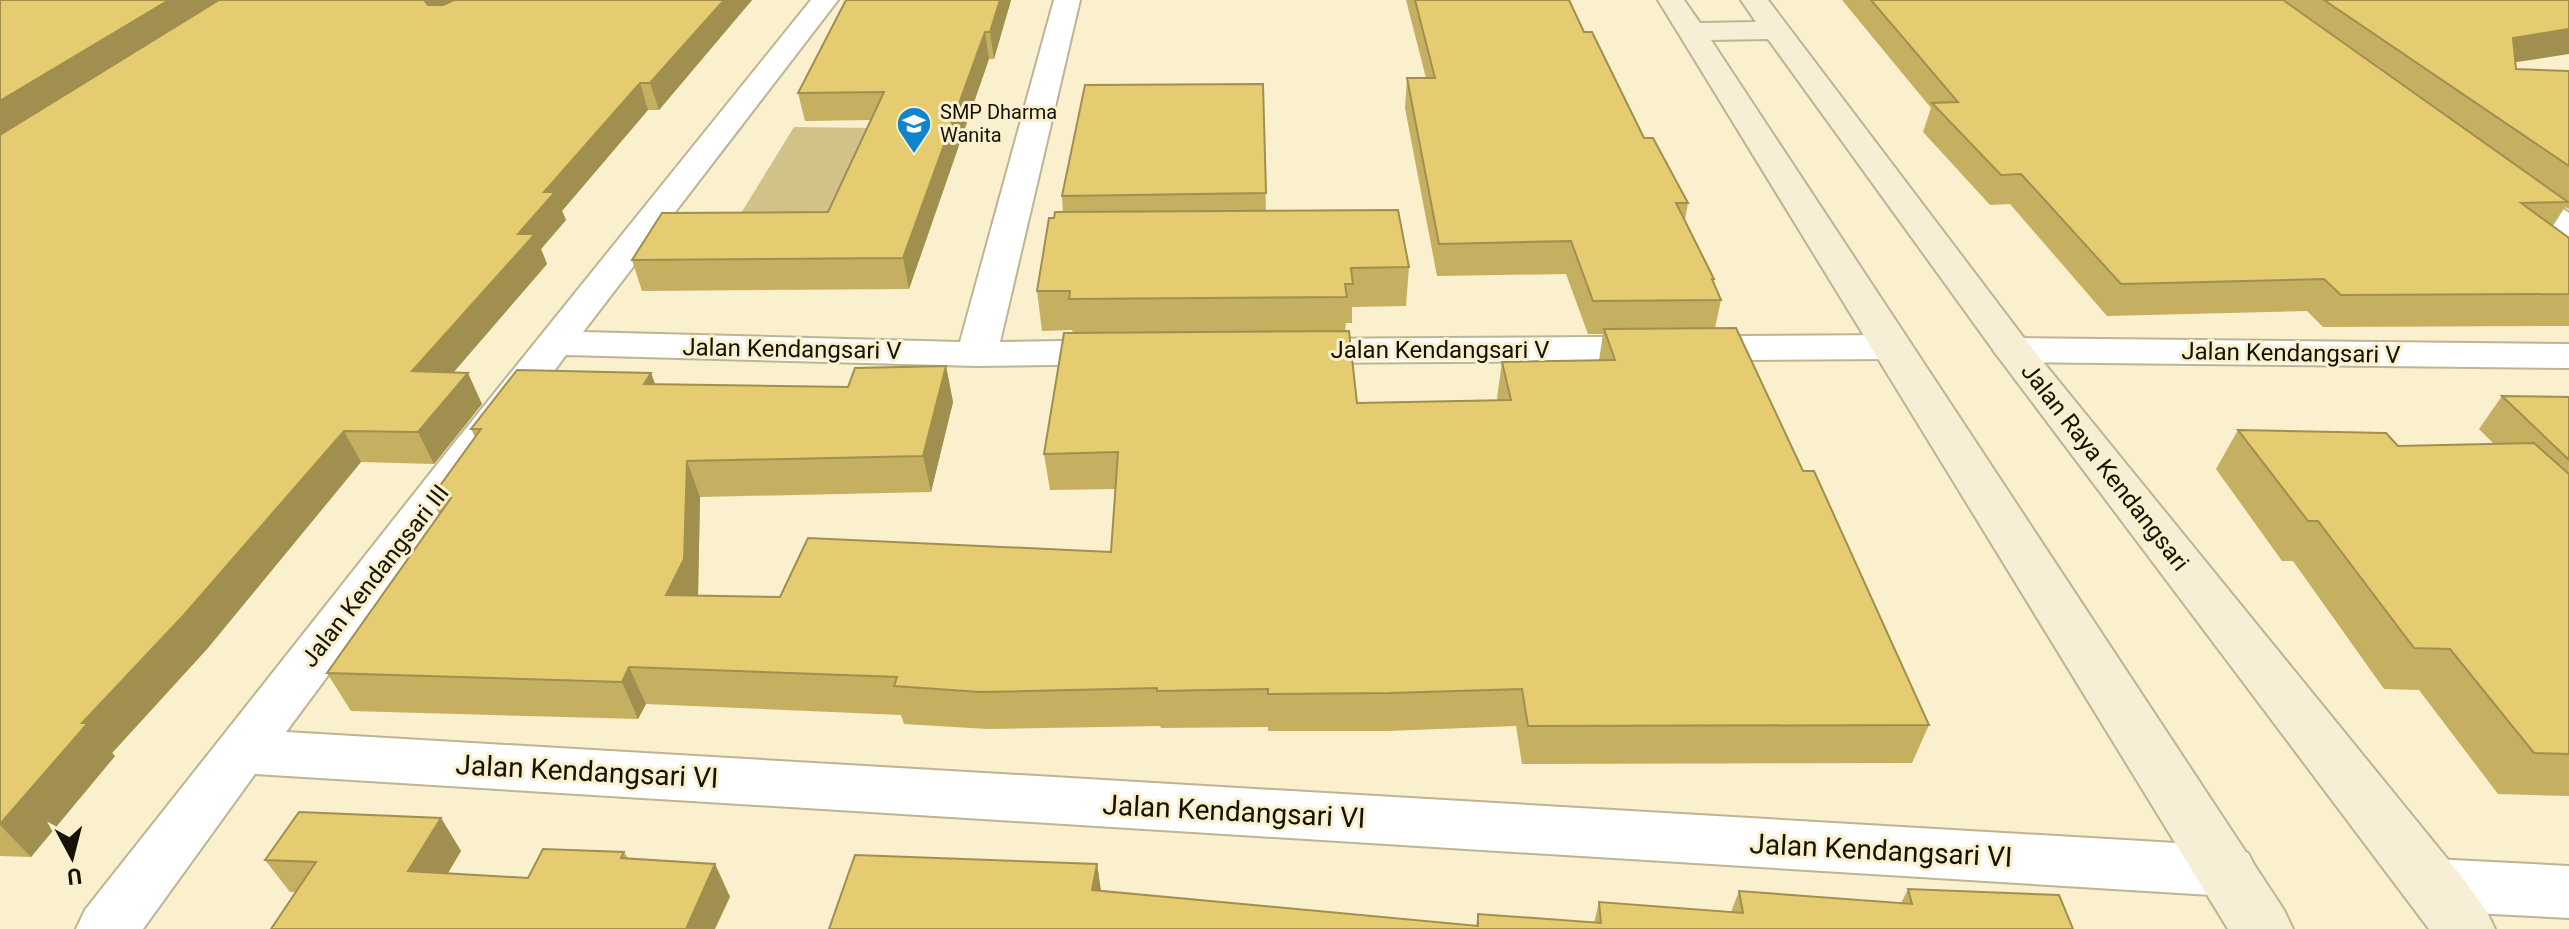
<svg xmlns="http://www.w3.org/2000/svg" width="2569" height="929" font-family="Roboto,sans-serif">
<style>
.green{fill:#d1c289}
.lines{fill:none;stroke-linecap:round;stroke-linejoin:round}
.minor-casing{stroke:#bdb493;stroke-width:4}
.secondary-casing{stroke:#bdb493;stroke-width:4}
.minor{fill:#fff;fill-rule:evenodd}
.secondary{fill:#f6efd6;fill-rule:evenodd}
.wall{fill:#c5af60}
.shaded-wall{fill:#a08f4e}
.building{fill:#e5cc70;stroke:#a08f4e;stroke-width:2}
.labels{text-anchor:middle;stroke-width:6;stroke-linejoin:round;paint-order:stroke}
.far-poi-label{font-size:20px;fill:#161206;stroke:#faf0cd;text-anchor:start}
.street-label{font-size:24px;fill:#161206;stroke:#faf0cd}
.near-street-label{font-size:28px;fill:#161206;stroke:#faf0cd}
</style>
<rect width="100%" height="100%" fill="#faf0cd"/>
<path class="green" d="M 794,127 L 875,128 L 826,224 L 735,223 Z"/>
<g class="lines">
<defs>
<path id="minor" d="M 811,0 L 838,0 L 583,332 L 960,342 L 1054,0 L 1080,0 L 1000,342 L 1121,340 L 1135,344 L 1141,352 L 1135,360 L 1121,364 L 977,366 L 566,355 L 286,732 L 2227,846 L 2248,853 L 2257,871 L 2248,889 L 2227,896 L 255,774 L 143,929 L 76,929 L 85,910 L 447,452 Z
M 2509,176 L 2521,179 L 2569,213 L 2569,240 L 2557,236 L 2497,193 L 2492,186 L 2497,179 Z
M 1892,335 L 1906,339 L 1912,347 L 1906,355 L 1892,359 L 1290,363 L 1276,359 L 1270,351 L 1276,343 L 1290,339 Z
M 2013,338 L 2569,344 L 2569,368 L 2013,362 L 1999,358 L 1993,350 L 1999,342 Z
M 2433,859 L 2569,866 L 2569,918 L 2433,911 L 2412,903 L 2403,885 L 2412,867 Z"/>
<path id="secondary" d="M 1658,0 L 1684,0 L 1700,23 L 1756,22 L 1741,0 L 1768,0 L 2027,342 L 2454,867 L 2486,910 L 2495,929 L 2429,929 L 1999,358 L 1768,39 L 1711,40 L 2284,910 L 2293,929 L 2228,929 Z"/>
</defs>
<use href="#minor" class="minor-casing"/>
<use href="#secondary" class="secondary-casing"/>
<use href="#minor" class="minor"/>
<use href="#secondary" class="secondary"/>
</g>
<path class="wall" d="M 0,0 L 752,0 L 659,110 L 648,110 L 562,211 L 566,220 L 541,249 L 547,264 L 453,372 L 482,404 L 434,464 L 361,462 L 207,649 L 112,753 L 115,756 L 31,857 L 0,856 Z
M 1011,0 L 994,59 L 989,59 L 909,289 L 642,291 L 632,260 L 828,212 L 871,120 L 805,121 L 798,93 Z
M 1406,0 L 1569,0 L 1584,32 L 1644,138 L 1688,203 L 1685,220 L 1714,279 L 1713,283 L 1721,300 L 1715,328 L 1803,471 L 1929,725 L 1912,763 L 1522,764 L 1516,726 L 1387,731 L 1268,731 L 1268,727 L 1161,728 L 1160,726 L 988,729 L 904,724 L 901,715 L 646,704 L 638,719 L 351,711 L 327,673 L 439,514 L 431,498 L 475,437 L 471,429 L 651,373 L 655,384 L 848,387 L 946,366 L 953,402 L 931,492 L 700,497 L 698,596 L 780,597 L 1111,552 L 1116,489 L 1050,490 L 1044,454 L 1073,333 L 1072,330 L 1042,331 L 1037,291 L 1054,218 L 1063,212 L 1062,196 L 1263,84 L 1266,211 L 1409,267 L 1406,306 L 1352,307 L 1352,323 L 1346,323 L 1345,331 L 1357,403 L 1498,401 L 1497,398 L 1502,362 L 1599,360 L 1603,334 L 1588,334 L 1566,274 L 1437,276 L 1405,108 L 1407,78 L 1426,78 Z
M 1842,0 L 2569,0 L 2515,62 L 2516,69 L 2569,71 L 2569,209 L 2565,207 L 2553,226 L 2569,238 L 2569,326 L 2323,327 L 2307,311 L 2107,316 L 2010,204 L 1990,205 L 1923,132 L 1931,108 Z
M 2502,396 L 2569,397 L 2569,796 L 2498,794 L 2419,690 L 2384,689 L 2293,561 L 2282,561 L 2216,469 L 2238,430 L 2398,446 L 2494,444 L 2479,429 Z
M 441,818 L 461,851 L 448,873 L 528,878 L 624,852 L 628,858 L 715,864 L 730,897 L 290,892 L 265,860 Z
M 1097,864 L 1101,891 L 1476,926 L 1478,914 L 1594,923 L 1599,902 L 1731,912 L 1739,891 L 1901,903 L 1908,889 L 2073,929 L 829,929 Z"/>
<path class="shaded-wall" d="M 169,0 L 221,0 L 0,138 L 0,101 Z
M 423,0 L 454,0 L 431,21 Z
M 724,0 L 752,0 L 659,110 L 650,83 Z
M 1000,0 L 1011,0 L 994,59 L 990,32 Z
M 2569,29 L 2569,54 L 2497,65 L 2513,38 Z
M 985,32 L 989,59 L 909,289 L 903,258 Z
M 640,83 L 648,110 L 562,211 L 566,220 L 541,249 L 547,264 L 428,402 L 412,371 L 518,234 L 544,192 Z
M 946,366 L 953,402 L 931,492 L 923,456 Z
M 468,373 L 482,404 L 434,464 L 418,432 Z
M 651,373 L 664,409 L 644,384 Z
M 344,431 L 361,462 L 207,649 L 112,753 L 115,756 L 31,857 L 0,825 L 82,723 Z
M 687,461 L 700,497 L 698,596 L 666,595 Z
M 629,667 L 646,704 L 638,719 L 622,682 Z
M 441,818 L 461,851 L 430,903 L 408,871 Z
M 715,864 L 730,897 L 715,929 L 686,929 Z
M 1097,864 L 1102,898 L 1092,890 Z"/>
<path class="building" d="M 0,0 L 169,0 L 0,101 Z
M 219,0 L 424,0 L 428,5 L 443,5 L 454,0 L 724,0 L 650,83 L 640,83 L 544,192 L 555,192 L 518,234 L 535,234 L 412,371 L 468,373 L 418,432 L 344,431 L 183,616 L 82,723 L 88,723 L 0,824 L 0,135 Z
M 846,0 L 1000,0 L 990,32 L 985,32 L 903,258 L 632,260 L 662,213 L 828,212 L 884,92 L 798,93 Z
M 1415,0 L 1569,0 L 1584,32 L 1592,32 L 1644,138 L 1653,138 L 1688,203 L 1676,203 L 1714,279 L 1712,279 L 1721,300 L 1593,301 L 1571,241 L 1439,244 L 1407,78 L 1435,78 Z
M 1871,0 L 2283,0 L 2568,202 L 2521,203 L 2569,238 L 2569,294 L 2341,295 L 2324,279 L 2121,284 L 2021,174 L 2001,175 L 1932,103 L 1958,102 Z
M 2324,0 L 2569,0 L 2569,29 L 2513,38 L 2516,69 L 2569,71 L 2569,166 Z
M 1263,84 L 1266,193 L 1062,196 L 1085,85 Z
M 1398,210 L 1409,267 L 1351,268 L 1353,284 L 1345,284 L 1347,297 L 1069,299 L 1070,291 L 1037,291 L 1049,218 L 1054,218 L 1055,212 Z
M 1736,328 L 1803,471 L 1814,471 L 1929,725 L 1528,726 L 1522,689 L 1390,693 L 1268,694 L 1268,689 L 1157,691 L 1157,688 L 980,692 L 894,686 L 897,677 L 629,667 L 622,682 L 327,673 L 451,498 L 431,498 L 481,429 L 471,429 L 517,370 L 651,373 L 644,384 L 848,387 L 855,368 L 946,366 L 923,456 L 687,461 L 684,559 L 666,595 L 780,597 L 808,538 L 1111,552 L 1118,452 L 1044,454 L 1064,333 L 1349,331 L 1357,403 L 1511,400 L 1502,362 L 1615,360 L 1604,329 Z
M 2502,396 L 2569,397 L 2569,460 Z
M 2238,430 L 2386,433 L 2398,446 L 2534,443 L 2569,474 L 2569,754 L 2534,753 L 2450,649 L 2414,648 L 2318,521 L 2308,521 Z
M 299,812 L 441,818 L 408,871 L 528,878 L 543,849 L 624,852 L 621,858 L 715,864 L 686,929 L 271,929 L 316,862 L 265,860 Z
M 855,855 L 1097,864 L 1092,890 L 1478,926 L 1478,914 L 1601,923 L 1599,902 L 1743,913 L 1739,891 L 1912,904 L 1908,889 L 2059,895 L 2073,929 L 829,929 Z"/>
<defs>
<symbol id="school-pin" viewBox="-11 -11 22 30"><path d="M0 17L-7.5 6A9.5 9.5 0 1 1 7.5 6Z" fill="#1085ce" stroke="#faf0cd"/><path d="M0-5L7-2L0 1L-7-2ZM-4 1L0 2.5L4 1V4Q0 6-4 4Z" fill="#fff"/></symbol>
</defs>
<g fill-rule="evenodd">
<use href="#school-pin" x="894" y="104" width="40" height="54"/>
</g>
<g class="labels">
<g class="far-poi-label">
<text x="940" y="119">SMP Dharma<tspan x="940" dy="23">Wanita</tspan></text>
</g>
<g class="street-label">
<text transform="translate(792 349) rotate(1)" y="8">Jalan Kendangsari V</text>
<text x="1440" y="358">Jalan Kendangsari V</text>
<text transform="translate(2291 353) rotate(1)" y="8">Jalan Kendangsari V</text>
<text transform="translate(2105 467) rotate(52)" y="8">Jalan Raya Kendangsari</text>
<text transform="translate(375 576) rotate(-52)" y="8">Jalan Kendangsari III</text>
</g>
<g class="near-street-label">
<text transform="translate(587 771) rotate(3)" y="10">Jalan Kendangsari VI</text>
<text transform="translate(1234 811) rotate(3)" y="10">Jalan Kendangsari VI</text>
<text transform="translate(1881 850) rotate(3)" y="10">Jalan Kendangsari VI</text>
</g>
</g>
<g transform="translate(72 857) rotate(173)" stroke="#faf0cd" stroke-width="6" paint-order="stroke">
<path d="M0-6L14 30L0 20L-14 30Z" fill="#161206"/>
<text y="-12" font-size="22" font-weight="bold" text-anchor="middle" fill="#161206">U</text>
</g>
</svg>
